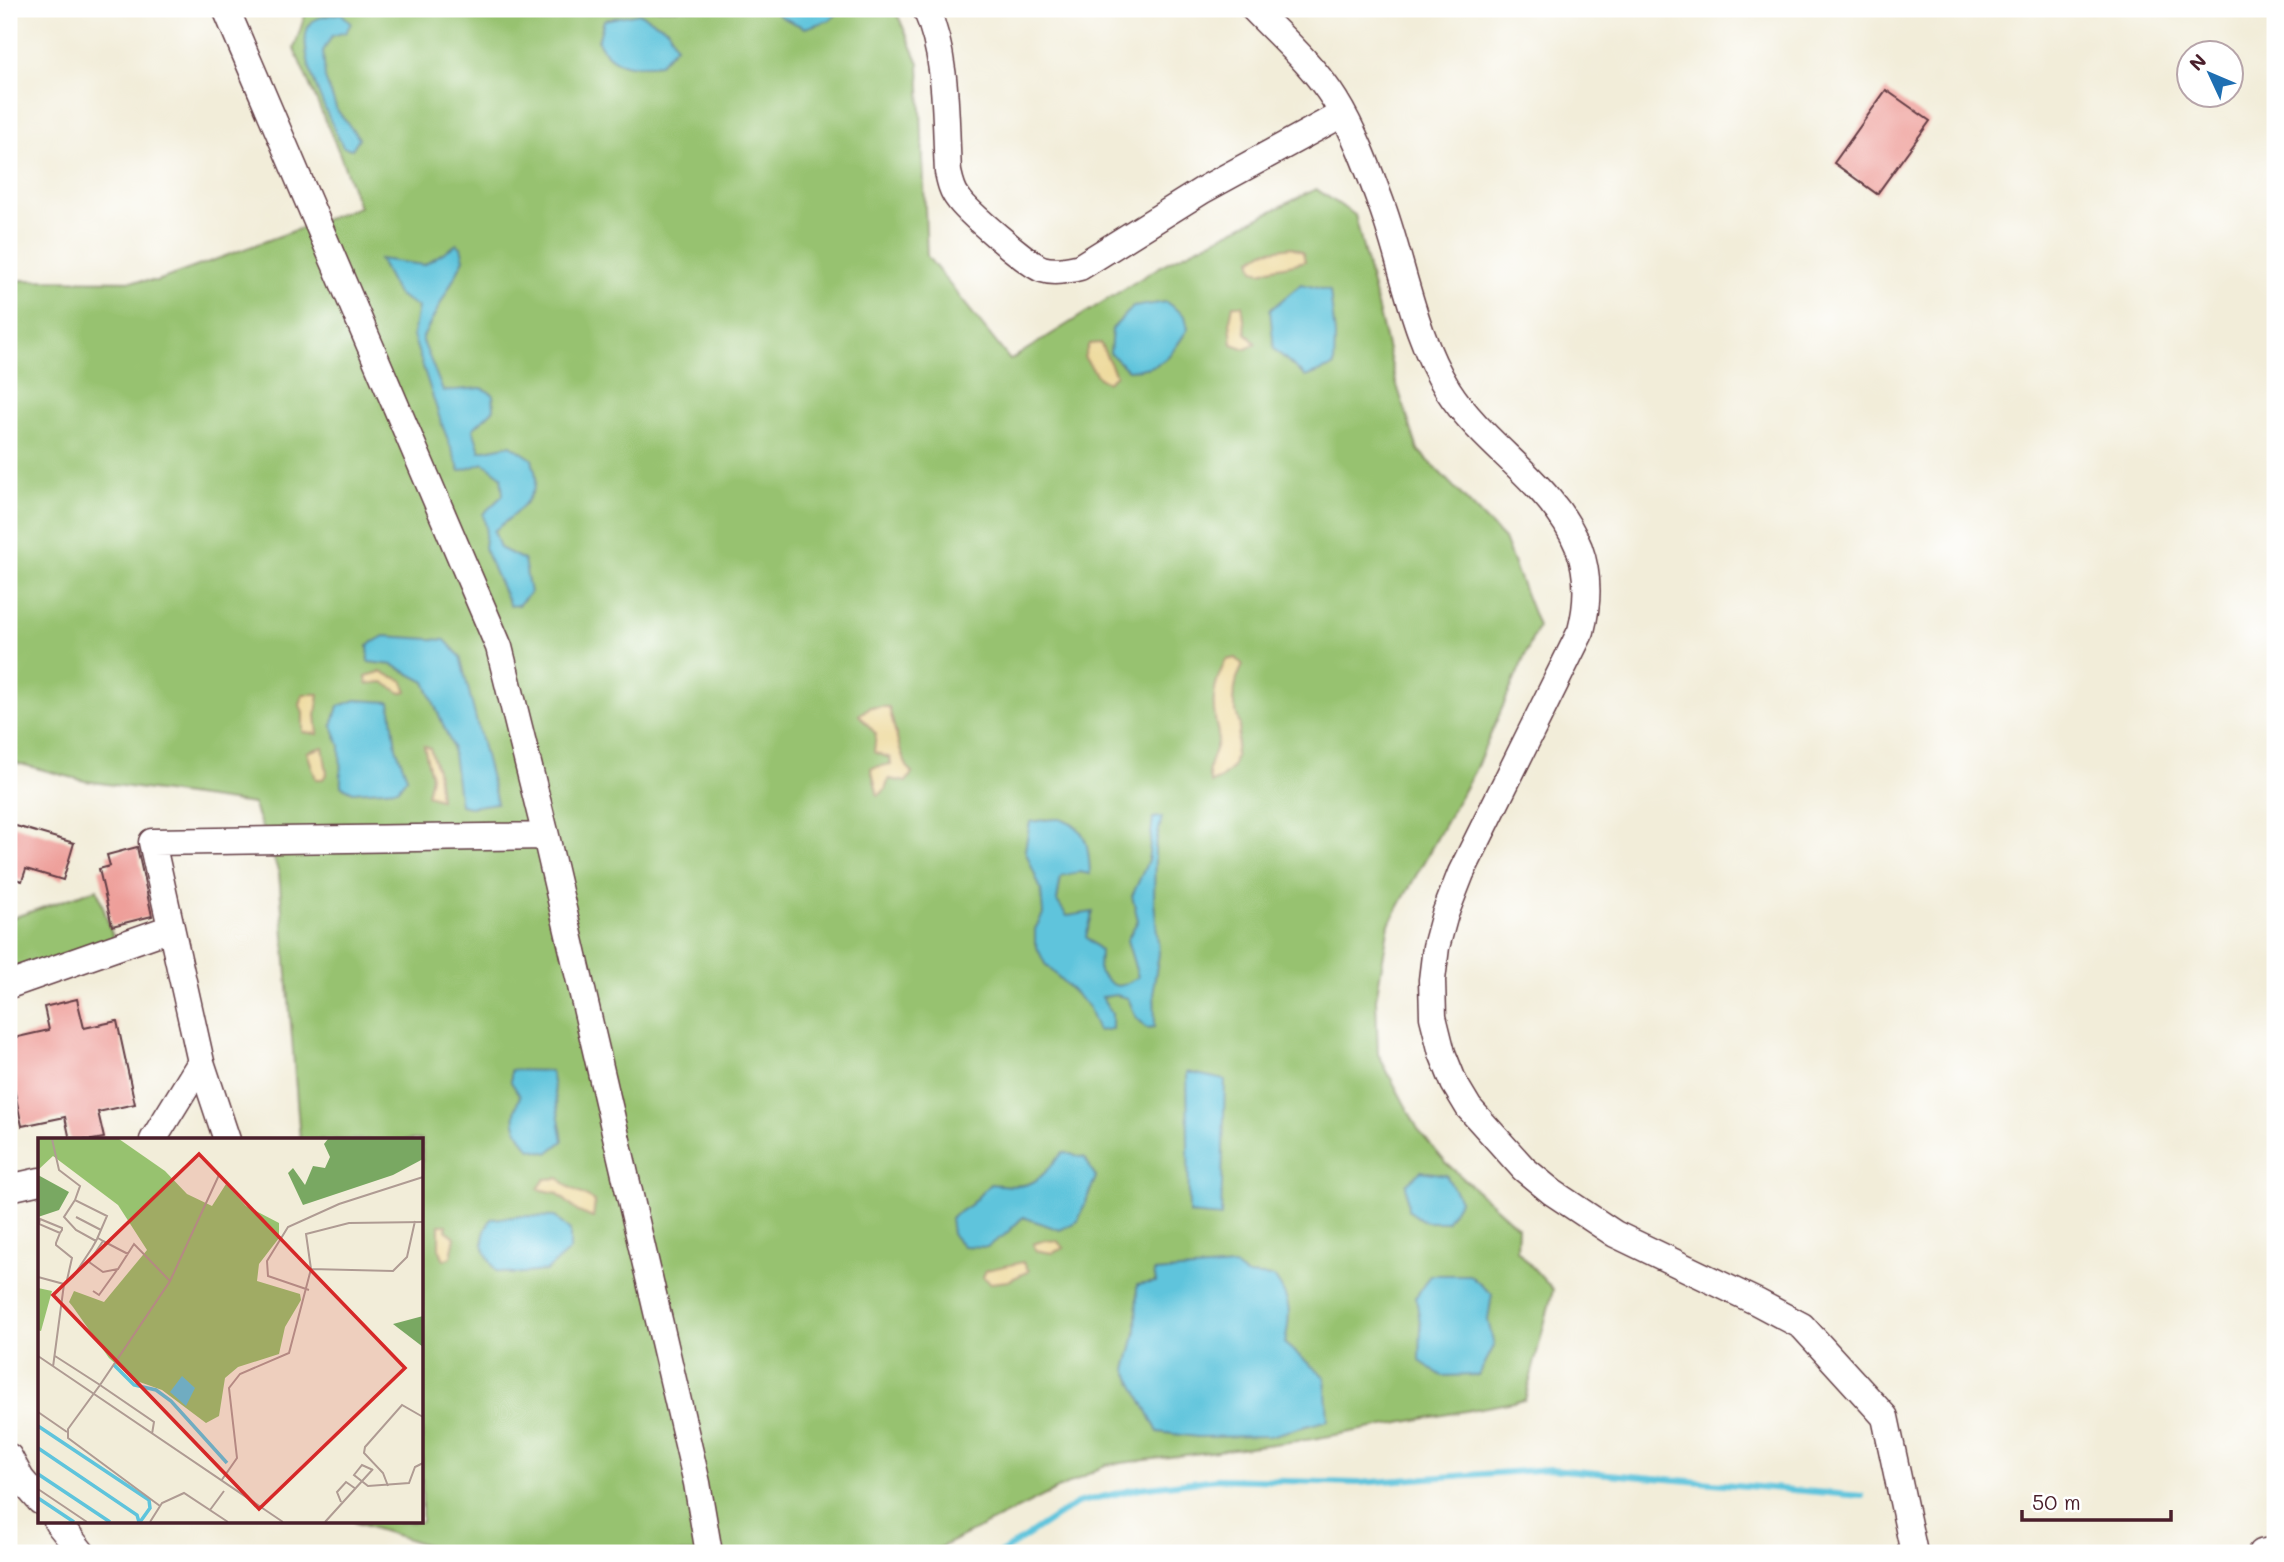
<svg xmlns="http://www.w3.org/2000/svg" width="2284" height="1562" font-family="Mali,sans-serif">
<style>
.green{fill:#97c26f;stroke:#70704d;stroke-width:2}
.sand{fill:#eeda9e;stroke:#9c7c64;stroke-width:2}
.water{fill:#5fc4dc;stroke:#547284;stroke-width:2}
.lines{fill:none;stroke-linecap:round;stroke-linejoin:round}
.stream{stroke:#5fc4dc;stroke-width:6}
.building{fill:#ee9f9a}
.minor-casing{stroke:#633e45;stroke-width:29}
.minor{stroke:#fff;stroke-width:26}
.inset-river{fill:none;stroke:#5fc4dc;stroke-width:3.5}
.inset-road{fill:none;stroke:#af9b93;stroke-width:2}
.view{fill:#d62828;fill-opacity:0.15;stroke:#d62828;stroke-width:3.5}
.inset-edge{fill:none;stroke:#4a1f2b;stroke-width:3.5}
</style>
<rect width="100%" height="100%" fill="#fff"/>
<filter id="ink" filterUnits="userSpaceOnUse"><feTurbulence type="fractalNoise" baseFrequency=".0143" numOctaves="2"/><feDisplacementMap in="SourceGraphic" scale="14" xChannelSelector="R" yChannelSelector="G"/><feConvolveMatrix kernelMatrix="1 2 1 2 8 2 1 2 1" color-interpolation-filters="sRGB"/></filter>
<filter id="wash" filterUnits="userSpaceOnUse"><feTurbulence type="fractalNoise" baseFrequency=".00686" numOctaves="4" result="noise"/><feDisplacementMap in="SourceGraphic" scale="28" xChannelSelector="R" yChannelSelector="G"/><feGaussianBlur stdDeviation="1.57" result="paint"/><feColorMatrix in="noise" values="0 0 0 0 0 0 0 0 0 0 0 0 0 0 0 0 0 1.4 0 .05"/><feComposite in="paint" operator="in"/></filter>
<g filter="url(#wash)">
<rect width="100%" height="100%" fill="#f2edd9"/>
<path class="green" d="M 307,9 L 383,9 L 541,14 L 557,9 L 895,9 L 919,63 L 927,256 L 1010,360 L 1164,264 L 1316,189 L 1355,215 L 1395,379 L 1418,450 L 1504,539 L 1538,626 L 1475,770 L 1389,924 L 1376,999 L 1378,1054 L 1419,1131 L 1446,1163 L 1518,1227 L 1517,1250 L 1553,1290 L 1525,1400 L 1313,1439 L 1106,1465 L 929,1553 L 452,1553 L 354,1522 L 422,1522 L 422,1140 L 300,1140 L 279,873 L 253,804 L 85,781 L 9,761 L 9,280 L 157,281 L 359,207 L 339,152 L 294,49 Z
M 97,889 L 114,940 L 9,976 L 9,919 Z"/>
<path class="sand" d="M 1292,247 L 1303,252 L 1305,261 C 1290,266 1275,266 1261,272 L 1254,270 L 1251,260 L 1264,251 Z
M 1233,305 L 1242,305 L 1246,333 L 1256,344 L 1246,349 L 1232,344 L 1230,320 Z
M 1100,343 L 1116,375 L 1107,382 L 1099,378 L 1084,357 L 1089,344 Z
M 1236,658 L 1243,665 L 1237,678 L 1233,700 L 1240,726 L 1233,767 L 1219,780 L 1211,783 C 1203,765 1218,752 1218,735 C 1218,730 1215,723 1215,718 C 1211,695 1216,680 1226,660 Z
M 380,672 L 402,680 L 407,691 L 401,693 L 383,682 L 367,684 L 366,676 Z
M 303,694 L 319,694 L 316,715 L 318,734 L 303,732 L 303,713 L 300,705 Z
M 870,707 L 889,707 C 893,722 901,763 912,773 L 906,782 L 889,779 L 885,790 L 878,796 L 871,768 L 891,764 L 890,758 L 874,752 L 876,734 L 859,715 Z
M 424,746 L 430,748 L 437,770 L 440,799 L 427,795 L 431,776 Z
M 323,747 L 327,773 L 323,779 L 316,779 L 307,752 Z
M 559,1178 L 567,1186 L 595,1201 L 593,1218 L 578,1212 L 557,1193 L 538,1189 L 545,1179 Z
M 439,1225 L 447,1225 L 446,1230 L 455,1237 L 451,1257 L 444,1260 L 439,1248 Z
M 1045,1240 L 1057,1241 L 1064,1248 L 1052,1253 L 1035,1250 L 1033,1244 Z
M 1023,1262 L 1029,1271 L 1008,1281 L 991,1283 L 983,1277 L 986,1270 Z"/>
<path class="water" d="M 773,9 L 842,9 L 830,20 L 805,28 L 781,17 Z
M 341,13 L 351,23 L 346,32 L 332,36 L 323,51 L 325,78 L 337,110 L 359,138 L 352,149 L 343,147 C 332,124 287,39 314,20 C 321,16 333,15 341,13 Z
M 639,13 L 668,29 L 676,46 L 660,64 C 634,67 611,68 598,41 L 604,20 Z
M 457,244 L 461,247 L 464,259 L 422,339 L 443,391 L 482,388 L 493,394 L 494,409 L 473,429 L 480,451 L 511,445 L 532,459 C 533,466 537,474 536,481 C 533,503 509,518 494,531 L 500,548 L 524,560 L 530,593 L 518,605 L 510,606 L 484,548 L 486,528 L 483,514 L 503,495 L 501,476 L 484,463 L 460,471 L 441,422 L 413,336 L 418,307 L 397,294 L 379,259 L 424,265 Z
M 1301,284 L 1330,291 L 1335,335 L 1334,366 L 1306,377 L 1274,349 L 1270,310 Z
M 1166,302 L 1185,316 L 1188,329 C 1169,357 1164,369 1128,370 L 1110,353 L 1112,329 L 1133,307 Z
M 384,636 L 445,640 L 460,656 L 497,803 L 470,807 L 460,805 L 452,746 L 425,682 L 393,665 L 369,662 L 368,645 Z
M 356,700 L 390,702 L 396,747 L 407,777 L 398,789 L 353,792 L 341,786 L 340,746 L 332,726 L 338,706 Z
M 1162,817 L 1155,847 L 1154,900 L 1159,954 L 1154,983 L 1155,1027 L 1147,1028 L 1136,1017 L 1128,998 L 1116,995 L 1102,997 L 1112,1014 L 1112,1029 L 1098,1031 L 1088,1006 L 1045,964 L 1035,943 L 1035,929 L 1043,914 L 1041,890 L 1025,850 L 1030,822 C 1040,821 1056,817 1065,820 C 1089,829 1089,854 1090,874 L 1079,872 L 1061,876 L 1057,901 L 1067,916 L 1093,912 L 1086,937 L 1100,950 L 1099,972 C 1115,990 1118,989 1138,977 L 1127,940 L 1138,920 L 1132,896 L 1148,861 L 1153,818 Z
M 511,1070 L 551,1071 L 563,1141 L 548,1153 L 529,1148 C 514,1128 510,1120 520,1096 L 511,1082 Z
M 1187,1072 L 1225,1080 L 1221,1217 L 1189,1214 Z
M 1063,1152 L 1085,1158 L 1096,1177 L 1078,1221 L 1060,1230 L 1023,1217 L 1006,1234 L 987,1247 L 963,1246 L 952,1234 L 950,1218 L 971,1204 L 990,1184 C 1035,1189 1034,1185 1063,1152 Z
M 1421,1171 L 1446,1175 L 1460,1200 L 1446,1222 L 1425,1222 L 1408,1210 L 1406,1184 Z
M 523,1216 L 555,1217 L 570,1231 L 570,1250 L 546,1271 L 512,1274 L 496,1271 C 483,1250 477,1242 491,1219 Z
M 1234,1266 L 1246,1275 L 1274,1277 C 1292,1301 1291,1314 1285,1344 L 1325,1377 L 1328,1420 L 1270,1436 L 1197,1437 L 1158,1432 L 1126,1370 L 1136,1331 L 1137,1285 L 1156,1282 L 1154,1272 Z
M 1430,1275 L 1469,1275 L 1492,1294 L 1488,1320 L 1494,1346 L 1479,1375 L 1442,1376 L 1420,1361 L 1421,1329 L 1416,1297 Z"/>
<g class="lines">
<path class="stream" d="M 1001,1553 L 1077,1503 L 1140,1488 L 1218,1479 L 1358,1483 L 1551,1469 L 1862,1496"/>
</g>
<g id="blocks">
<path class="building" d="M 1886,90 L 1930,121 L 1877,194 L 1834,163 Z
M 9,824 L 74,843 L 63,880 L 26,869 L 22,881 L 9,877 Z
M 137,847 L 152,916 L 112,926 L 99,869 L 110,866 L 107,855 Z
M 77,999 L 84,1028 L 117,1021 L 135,1104 L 98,1112 L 104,1138 L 92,1140 L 70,1140 L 65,1117 L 22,1126 L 9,1065 L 9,1039 L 49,1030 L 44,1007 Z"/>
</g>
</g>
<g filter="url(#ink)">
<use href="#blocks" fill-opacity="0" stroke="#633e45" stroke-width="2"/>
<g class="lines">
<defs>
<path id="minor" d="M 226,9 L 499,647 L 546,836
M 926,9 C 948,59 945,118 948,172 C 950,181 952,191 958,198 C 966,211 1029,265 1042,269 C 1054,273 1068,270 1080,267 L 1203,190 L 1342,114
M 1254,9 C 1281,37 1314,66 1335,100 C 1355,132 1369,171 1382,206 C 1404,267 1413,334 1448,390 C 1485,448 1553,483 1579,548 C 1589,575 1588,604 1581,631 L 1461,873 L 1445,914 L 1436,947 L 1432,980 L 1433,1017 L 1442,1053 L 1454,1083 L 1469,1108 L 1524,1169 L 1552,1192 L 1615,1234 L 1757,1302 L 1802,1326 L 1885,1417 L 1914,1553
M 9,985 L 171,928
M 201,1062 L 227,1140
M 153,1140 L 201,1062 L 152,842 L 546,836 L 697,1483 L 709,1553
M 9,1188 L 40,1181
M 9,1457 L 21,1479 L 40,1501
M 57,1522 L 82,1553
M 2261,1553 L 2275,1550"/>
</defs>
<use href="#minor" class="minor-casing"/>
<use href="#minor" class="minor"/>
</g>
</g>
<g transform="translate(38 1138)">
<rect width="385" height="385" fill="#f2edd9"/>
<path d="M 0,1 L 81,1 L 127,33 L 149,56 L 174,68 L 188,46 L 208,68 L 241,85 L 241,100 L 221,126 L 219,143 L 262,156 L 263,162 L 247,189 L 241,216 L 200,229 L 187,240 L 181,278 L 168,285 L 124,252 L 96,242 L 71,220 L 35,169 L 31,164 L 36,153 L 66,164 L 109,112 L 80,67 L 15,18 L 0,32 ZM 0,150 L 14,153 L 3,193 L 0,192 Z" fill="#97c26f"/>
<path d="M 290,1 L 385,1 L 385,21 L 355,37 L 265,67 L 250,35 L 255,30 L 267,47 L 275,28 L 287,30 L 292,19 L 286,6 ZM 0,37 L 31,54 L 21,72 L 0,79 ZM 385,178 L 385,209 L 355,186 Z" fill="#79a862"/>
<path d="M 144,238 L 157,250 L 148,268 L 132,254 Z" fill="#5fc4dc"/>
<path class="inset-river" d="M 76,227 L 96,247 L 118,252 L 133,263 L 189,325M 0,288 L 111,362 L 112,370 L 102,384M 0,310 L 99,377 L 101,384M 0,336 L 72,384M 0,360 L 36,384"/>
<path class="inset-road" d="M 14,1 L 21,32 L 42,48 L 37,62M 38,79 L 63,92M 65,103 L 90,116M 51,124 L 65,134 L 80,131 L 96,106 L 132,143 L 62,247 L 116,284 L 114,296M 51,124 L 65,103 L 60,100M 273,131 L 268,96 L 311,85 L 385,84M 0,139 L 26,146 L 29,142 L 34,120 L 18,107 L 18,105 L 22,95 L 24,92 L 24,90 L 2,81 L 1,86 L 22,95M 132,143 L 181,37M 271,152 L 230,138 L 229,123 L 250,89 L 301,66 L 385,39M 55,153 L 61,157 L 79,132M 0,218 L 245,384M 17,218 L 62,247 L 30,291 L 30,300 L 122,368M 15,229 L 26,146 L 35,139 L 54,110 L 58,103 L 59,101 L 69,78 L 37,62 L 26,79 L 38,92 L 58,103M 0,274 L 29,294M 335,332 L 324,327 L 316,337 L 330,348 L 371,345 L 377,329 L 385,325M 183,343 L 199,320 L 191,250 L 202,236 L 251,215 L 273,131 L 355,133 L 369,119 L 377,83M 350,348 L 345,335 L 326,315 L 327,309 L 364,267 L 385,279M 0,351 L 49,384M 303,364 L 299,354 L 308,344 L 318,351M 172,372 L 186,353M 112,384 L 124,365 L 146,355 L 190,384M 287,384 L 335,331"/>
<path class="view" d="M 161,16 L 367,230 L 221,371 L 15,157 Z"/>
<rect width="385" height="385" class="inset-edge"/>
</g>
<rect width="2284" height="1562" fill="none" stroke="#fff" stroke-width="35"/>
<g transform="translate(2210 74) rotate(314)"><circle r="33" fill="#ffffff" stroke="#b7a5aa" stroke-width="2"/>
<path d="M0-5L12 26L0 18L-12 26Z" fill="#1f6fb2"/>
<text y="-10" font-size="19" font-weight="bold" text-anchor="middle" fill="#4a1f2b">N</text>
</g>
<path d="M2022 1510v10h149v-10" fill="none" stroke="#4a1f2b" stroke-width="3.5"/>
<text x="2032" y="1510" font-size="21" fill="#4a1f2b" stroke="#ffffff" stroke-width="5" paint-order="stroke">50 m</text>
</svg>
